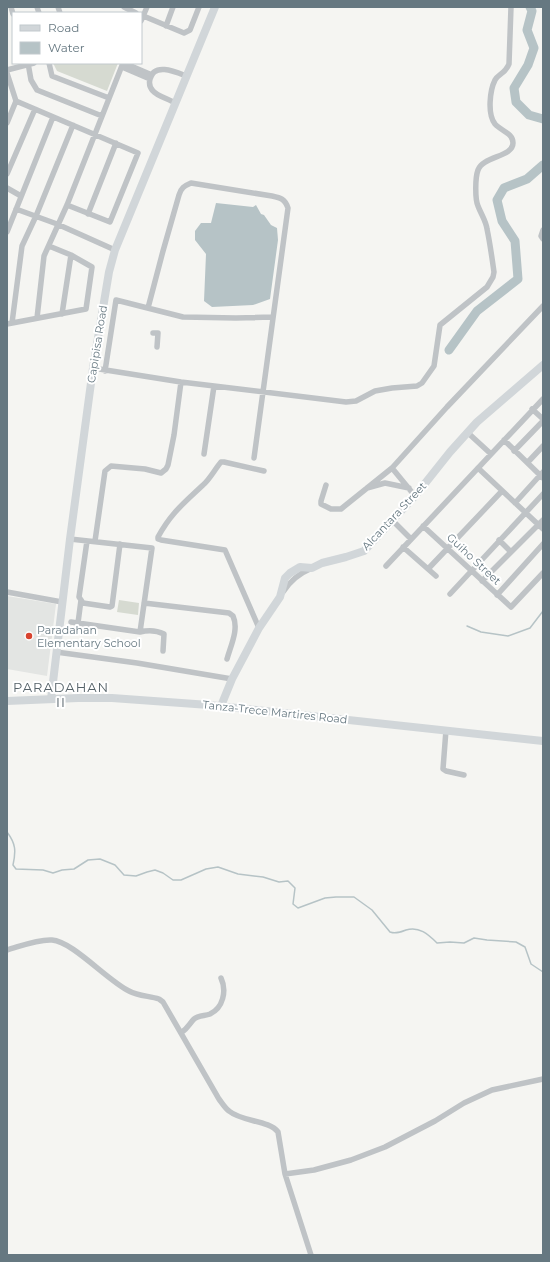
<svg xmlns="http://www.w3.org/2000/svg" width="550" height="1262" font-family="Montserrat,sans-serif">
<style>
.built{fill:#e3e5e3}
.green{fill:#d6dad1}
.water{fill:#b6c3c6}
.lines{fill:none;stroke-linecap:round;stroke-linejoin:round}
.stream{stroke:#b6c3c6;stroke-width:1.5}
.river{stroke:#b6c3c6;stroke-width:9}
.street{stroke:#bfc3c6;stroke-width:5.5}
.secondary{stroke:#d1d6d9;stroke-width:8}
.primary{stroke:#d1d6d9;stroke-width:8}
.poi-dot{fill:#d8432f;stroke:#fff;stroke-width:1.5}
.labels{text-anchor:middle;stroke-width:4;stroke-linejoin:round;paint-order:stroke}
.street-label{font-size:11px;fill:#667881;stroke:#fff}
.poi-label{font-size:11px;fill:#667881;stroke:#fff;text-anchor:start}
.quarter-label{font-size:13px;letter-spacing:1px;fill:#546167;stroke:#fff}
</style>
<rect width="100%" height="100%" fill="#f5f5f2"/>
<path class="built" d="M 7,596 L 56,604 L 47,676 L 7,669 Z"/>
<path class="green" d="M 53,63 L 118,63 L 107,91 L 57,71 Z
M 119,600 L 139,603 L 138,615 L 117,612 Z"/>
<path class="water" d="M 216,203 L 253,207 L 256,205 L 261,214 L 264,215 L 271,225 L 277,228 L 278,240 L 270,299 L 253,305 L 212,307 L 204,301 L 206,254 L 195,240 L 195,231 L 201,223 L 211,223 Z"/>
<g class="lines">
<path class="stream" d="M 467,626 L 481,632 L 508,636 L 530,628 L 543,611
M 7,832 C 16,844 16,851 13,865 L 16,869 L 43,870 L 53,873 L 62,870 L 74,869 L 88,860 L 100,859 L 115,865 L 124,875 L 136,876 L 147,872 L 155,870 L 163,873 L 173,880 L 181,880 L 206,869 L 218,867 L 238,874 L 263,877 L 279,882 L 288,881 L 295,888 L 293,904 L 298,908 L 325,898 L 336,897 L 354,897 L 372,910 L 390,932 C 396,934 401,932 406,930 C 419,926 428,934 437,943 L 450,942 L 464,943 L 474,938 L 487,940 L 516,942 L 525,947 L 531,964 L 543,972"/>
<path class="river" d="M 530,7 L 532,11 L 527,30 L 534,48 L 528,65 L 514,88 L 516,102 L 529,115 L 543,119
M 449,350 L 477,311 L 518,279 L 515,241 L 502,221 L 497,200 L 504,188 L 527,179 L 543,165"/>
<path class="street" d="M 11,7 L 13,14
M 37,7 L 39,13
M 58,7 L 60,13
M 124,7 L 136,13
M 141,15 L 184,33 L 190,30 L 199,7
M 141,21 L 147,7
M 166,26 L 173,7
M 28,63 L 31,80 L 37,90 L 102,116
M 49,63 L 52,76 L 109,98
M 124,63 L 152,75
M 122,67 L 150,79
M 7,70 L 34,63
M 7,73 L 16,101 L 7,123
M 16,101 L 138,153 L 110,222 L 67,205
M 175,103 C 169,99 157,96 153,91 C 150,88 149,83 150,79 C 154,62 176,72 186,76
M 7,174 L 35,109
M 7,188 L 21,196
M 16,209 L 57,224 L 115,250
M 88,214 L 116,143
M 543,230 L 541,236 L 543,239
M 7,232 L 53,117
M 148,308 L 163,251 L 179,195 C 181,188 184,186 191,183 L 272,196 C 281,198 285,199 288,208 L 254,458
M 62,314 L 71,255
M 37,318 L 44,256 L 67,205 L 123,63
M 12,323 L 22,246 L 36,216 L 73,125
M 7,324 L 86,309 L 92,267 L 71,255 L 49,246
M 153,333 L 158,333 L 157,347
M 93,368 L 181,382 L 346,402 L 356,401 L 375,391 L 392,388 L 417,386 L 422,383 L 434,366 L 440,325 L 487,287 L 493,277 L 494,272 C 492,258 490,243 487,229 C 486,221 481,214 478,206 C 475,199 475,178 478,170 C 483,156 513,157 513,143 C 513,133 501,131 495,124 C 487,114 490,90 495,80 C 498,74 505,74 509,64 L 511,7
M 105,371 L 116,300 L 183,317 L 236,318 L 273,317
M 532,409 L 543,419
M 467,432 L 491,454
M 504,440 L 543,478
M 514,451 L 543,421
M 204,454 L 214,386
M 528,462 L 543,446
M 392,468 L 415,496
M 478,468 L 543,529
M 326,485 L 321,501 L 321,504 L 331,509 L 341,509 L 392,468 L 447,407 L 543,306
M 367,488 L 385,483 L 409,488
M 515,503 L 543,472
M 392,520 L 411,539
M 423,526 L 511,607 L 543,573
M 70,539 L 152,548 L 140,632
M 499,540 L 511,552
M 87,541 L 79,597 L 83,603 L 110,607 L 112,606 L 120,544
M 95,541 L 105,471 L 111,466 L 145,469 L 161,473 L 166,469 L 168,465 L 174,435 L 181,382
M 403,547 L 428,569
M 386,566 L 543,399
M 436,576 L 428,569 L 502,491
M 482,581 L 543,520
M 7,592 L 62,602
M 283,592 C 290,581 298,574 310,569
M 450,594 L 543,494
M 497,595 L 543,544
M 144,603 L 229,613 L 233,616 C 239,629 231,645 227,659
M 71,622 L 140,632 C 148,630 156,630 164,634 L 163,651
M 78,623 L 81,600
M 259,628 L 225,550 L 161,540 L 158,539 L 158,537 C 171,513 184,503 203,485 C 210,479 215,469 221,462 L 224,462 L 264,471
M 56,652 L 137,663 L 232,679
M 446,730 L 443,769 L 446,771 L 464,775
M 7,950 C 21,946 38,939 52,940 C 72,941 108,981 129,991 C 138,996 150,996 159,999 L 163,1002 L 219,1099 C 222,1103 225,1108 229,1111 C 242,1122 269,1120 278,1132 L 285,1174 L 311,1255
M 181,1033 C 189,1027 189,1024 194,1019 C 198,1015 205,1016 210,1014 C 223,1008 227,991 221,978
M 285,1174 L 314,1170 L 351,1160 L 385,1147 L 435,1121 L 464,1103 L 492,1090 L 543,1079"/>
<path class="secondary" d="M 51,699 L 70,539 L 93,368 L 109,272 L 115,250 L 215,7
M 221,706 L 232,679 L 259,628 L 280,597 L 285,578 L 290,573 L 300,567 L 312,568 L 322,563 L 346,557 L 364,551 L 415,496 L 450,452 L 477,422 L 543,365"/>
<path class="primary" d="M 7,701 L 78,698 L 112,698 L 209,705 L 543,741"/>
</g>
<circle class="poi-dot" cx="29" cy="636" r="4"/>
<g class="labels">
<g class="street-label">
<text transform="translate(97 344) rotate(-81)" y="4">Capipisa Road</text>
<text transform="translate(394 516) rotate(-47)" y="4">Alcantara Street</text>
<text transform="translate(474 559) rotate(43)" y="4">Guiho Street</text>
<text transform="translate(275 712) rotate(6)" y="4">Tanza-Trece Martires Road</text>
</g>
<g class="poi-label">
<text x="37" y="634">Paradahan<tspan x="37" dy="13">Elementary School</tspan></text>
</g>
<g class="quarter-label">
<text x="61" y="692">PARADAHAN<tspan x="61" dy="15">II</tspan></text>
</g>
</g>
<rect width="550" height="1262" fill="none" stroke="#667881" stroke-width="16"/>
<rect x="12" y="12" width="130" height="52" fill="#ffffff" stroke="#c2c9cd"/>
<rect x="20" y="25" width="20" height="6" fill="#d1d6d9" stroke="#c2c9cd"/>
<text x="48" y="32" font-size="12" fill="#667881">Road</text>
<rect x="20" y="42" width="20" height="12" fill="#b6c3c6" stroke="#c2c9cd"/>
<text x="48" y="52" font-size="12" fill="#667881">Water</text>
</svg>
